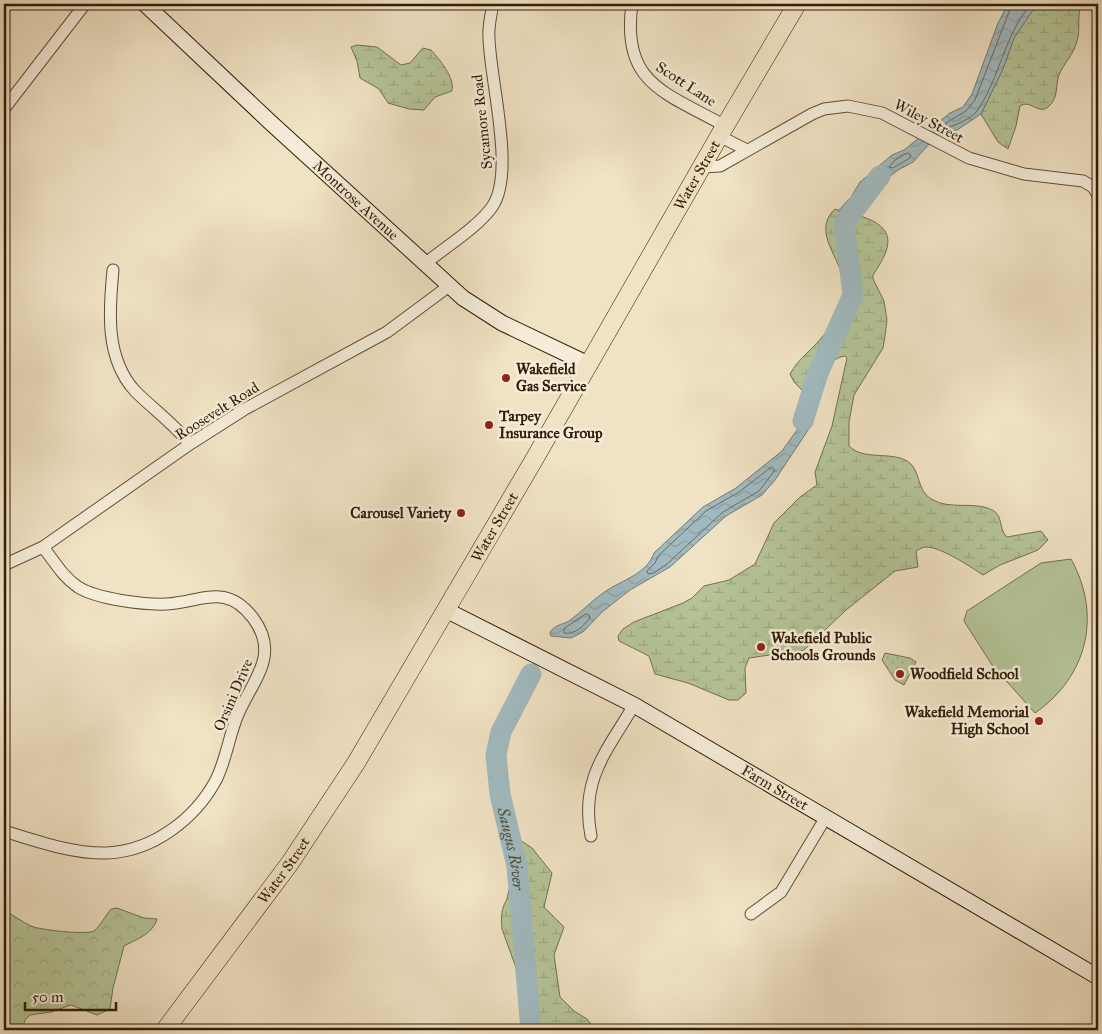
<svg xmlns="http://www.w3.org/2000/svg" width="1102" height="1034" font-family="'IM FELL Great Primer',serif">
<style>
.grass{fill:#b5c497;stroke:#72704e}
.forest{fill:url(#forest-crowns);stroke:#72704e}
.wetland{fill:url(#wetland-marsh);stroke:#72704e}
.park{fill:url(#park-dots);stroke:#72704e}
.water{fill:url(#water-waves);stroke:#747b75}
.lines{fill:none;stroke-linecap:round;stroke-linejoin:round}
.shore{stroke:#686c62;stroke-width:1}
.river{stroke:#a1bac0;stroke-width:21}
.street-casing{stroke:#604e35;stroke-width:13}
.secondary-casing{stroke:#301d05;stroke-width:17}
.primary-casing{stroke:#301d05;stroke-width:19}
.street{stroke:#f5ecd9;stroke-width:11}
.secondary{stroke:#f5ecd9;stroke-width:15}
.primary{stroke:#f0e2c4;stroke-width:18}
.poi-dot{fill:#8f2418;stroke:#f5ecd9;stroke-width:2}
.labels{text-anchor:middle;stroke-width:5;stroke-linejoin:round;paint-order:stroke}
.street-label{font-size:15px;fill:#301d05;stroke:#f5ecd9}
.poi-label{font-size:15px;font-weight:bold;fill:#301d05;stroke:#f5ecd9;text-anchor:start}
.water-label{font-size:16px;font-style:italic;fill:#524c3d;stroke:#f5ecd9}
</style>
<defs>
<pattern id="forest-crowns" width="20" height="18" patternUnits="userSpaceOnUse" patternTransform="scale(1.25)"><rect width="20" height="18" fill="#b5c497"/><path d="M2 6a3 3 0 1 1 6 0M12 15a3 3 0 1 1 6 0" fill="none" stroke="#9ca881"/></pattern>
<pattern id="wetland-marsh" width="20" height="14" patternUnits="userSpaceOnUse" patternTransform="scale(1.25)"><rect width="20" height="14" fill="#b5c497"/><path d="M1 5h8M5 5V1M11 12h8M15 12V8" fill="none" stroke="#9ca881"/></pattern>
<pattern id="park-dots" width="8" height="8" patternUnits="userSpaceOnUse" patternTransform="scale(1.25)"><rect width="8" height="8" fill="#b5c497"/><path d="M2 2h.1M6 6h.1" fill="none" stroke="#9ca881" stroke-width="1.8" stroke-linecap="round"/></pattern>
<pattern id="water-waves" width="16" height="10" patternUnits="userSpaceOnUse" patternTransform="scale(1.25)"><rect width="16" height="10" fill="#a1bac0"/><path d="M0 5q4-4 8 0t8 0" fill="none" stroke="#8b9fa4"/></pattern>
</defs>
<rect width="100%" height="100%" fill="#f0e2c4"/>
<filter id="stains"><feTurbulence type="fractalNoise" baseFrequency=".004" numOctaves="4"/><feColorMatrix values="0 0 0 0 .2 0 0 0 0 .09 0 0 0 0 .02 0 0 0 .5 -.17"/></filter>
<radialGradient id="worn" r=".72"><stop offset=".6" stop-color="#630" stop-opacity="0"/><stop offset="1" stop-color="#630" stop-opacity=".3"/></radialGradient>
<path class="grass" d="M 1071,559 C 1102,615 1088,676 1035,713 L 992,665 L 964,621 L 967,611 L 1041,563 Z"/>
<path class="forest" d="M 117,908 L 144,918 L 157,919 C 153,934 137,939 124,946 L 113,988 L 110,1009 L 97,1015 L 71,1005 L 51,1012 L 30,1015 L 25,1020 L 22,1030 L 4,1030 L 4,911 C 14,915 22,922 31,926 C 39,930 87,935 94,931 C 100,926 106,915 111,909 Z"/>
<path class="wetland" d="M 1037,4 L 1082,4 C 1076,17 1081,28 1077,41 C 1074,54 1064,63 1059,75 C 1055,87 1059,98 1048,107 C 1038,115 1031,99 1020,106 L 1016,126 L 1008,149 L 998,142 L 981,114 L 1003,69 L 1014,38 Z
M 357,45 L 377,47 L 401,65 L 410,63 L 423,48 L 431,50 C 439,59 455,77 452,91 L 435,97 L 424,110 L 409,109 L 388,103 L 379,89 L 360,78 L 357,61 L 351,47 Z
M 835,209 C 844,213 856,214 866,218 C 900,231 888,252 873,275 L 873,279 L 884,301 L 887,320 L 885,336 L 883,348 L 854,395 L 849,422 L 849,446 C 864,461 890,451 907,461 C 921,469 916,490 931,499 C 950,511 977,500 994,511 C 1003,517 999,530 1007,537 L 1041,531 L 1048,540 L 1038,550 L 1000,565 L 983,575 C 971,567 941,547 926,547 C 923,547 919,549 916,551 L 918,567 L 895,571 L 846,610 L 804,650 L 749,658 L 745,668 L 746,693 L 738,700 L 729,700 L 688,683 L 655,674 L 649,656 L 619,641 L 618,636 L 623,629 L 634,622 L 683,603 L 692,598 L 704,586 L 729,580 L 755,564 L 774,523 L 800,497 L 817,485 L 815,472 L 832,426 L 847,358 L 845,356 C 826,358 819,384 816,400 L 806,388 L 802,390 L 794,382 L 790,374 C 799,358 812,350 823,336 C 829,330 830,322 834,316 C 840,307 845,302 845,291 C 846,262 809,233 835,209 Z
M 520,840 L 532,848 L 552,873 L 544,907 L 564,927 L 554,955 L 560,997 L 574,1011 L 587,1019 L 595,1030 L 542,1030 L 532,995 L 519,976 L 502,929 C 501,917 501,909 507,899 Z"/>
<path class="park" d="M 885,653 L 910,658 L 916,662 L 904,685 L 895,680 L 882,660 Z"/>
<path class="water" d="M 1008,4 L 1037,4 L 1014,38 L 1003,69 L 981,114 L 957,130 L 945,132 L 929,144 L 913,162 L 898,170 L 874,189 L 850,213 L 838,211 L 851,197 L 860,182 L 892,155 L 904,150 L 950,113 L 963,107 L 972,94 L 998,23 Z
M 806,388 L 809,389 L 816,400 L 817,407 L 812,424 L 775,480 L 762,495 L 726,516 L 670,567 L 630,590 L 602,612 L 583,632 L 571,638 L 551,636 L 550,633 C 553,625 562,625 569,621 C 582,612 592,600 606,591 C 622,580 647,574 654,553 L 703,507 L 736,488 L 782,451 L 807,416 L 806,398 L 802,390 Z"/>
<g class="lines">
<path class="shore" d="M 1012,4 L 975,100 L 966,111 L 946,123 L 947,127 C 954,127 973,117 977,111 C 1000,78 1004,35 1031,4
M 908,153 L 911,155 L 910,158 L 893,168 L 889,167 L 895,160 Z
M 772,467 L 775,470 L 759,491 L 723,512 L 667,564 L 654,573 L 648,574 L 647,571 L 655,563 L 658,556 L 706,511 L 739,492 Z
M 586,614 L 589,615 L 590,618 C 583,626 575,635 564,633 L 564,629 Z"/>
<g class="river">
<path d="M 803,421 L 818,373 L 853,295 L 844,223 L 880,176"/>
<path id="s1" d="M 531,674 L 501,732 L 496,755 L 500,794 L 517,866 L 531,1030"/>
</g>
<defs>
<path id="street" d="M 632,4 C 621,84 665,92 725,126
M 4,109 L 85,4
M 719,136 L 747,150
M 702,167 L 720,166 L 812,114 L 824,109 L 848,106 L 882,113 L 969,158 L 1024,174 L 1083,181 L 1093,187 L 1098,195
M 425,264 C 445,247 477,228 492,207 C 516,173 490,81 489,38 C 488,26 491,15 493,4
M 113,270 C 109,311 105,358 135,391 C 153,409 174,424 190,444
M 4,565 L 43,547 L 190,444 L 245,409 L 387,332 L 449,286
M 4,831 C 36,841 73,854 107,853 C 153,851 195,819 216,780 C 227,758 229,734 239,712 C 254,679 280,654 253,618 C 226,582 201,602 167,604 C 144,605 97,599 78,587 C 63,577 54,561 43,547
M 591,836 C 580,779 607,751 634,705
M 751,914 L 781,892 L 826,817"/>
<g id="secondary">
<path id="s2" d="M 145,4 L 270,122 L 463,298 L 502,323 L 588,364"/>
<path id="s3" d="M 446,610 L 634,705 L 1098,977"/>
</g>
<g id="primary">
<path id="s4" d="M 165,1030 L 290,863 L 356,763 L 535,458 L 725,126 L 797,4"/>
</g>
</defs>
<use href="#street" class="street-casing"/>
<use href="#secondary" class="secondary-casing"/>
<use href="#primary" class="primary-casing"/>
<use href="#street" class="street"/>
<use href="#secondary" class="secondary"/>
<use href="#primary" class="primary"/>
</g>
<g class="poi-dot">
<circle cx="506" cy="378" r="5"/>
<circle cx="489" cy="425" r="5"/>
<circle cx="461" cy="513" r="5"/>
<circle cx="761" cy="647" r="5"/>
<circle cx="900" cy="674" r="5"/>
<circle cx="1039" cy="721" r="5"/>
</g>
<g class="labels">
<g class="street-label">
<text transform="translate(686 84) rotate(33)" y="5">Scott Lane</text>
<text transform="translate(929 121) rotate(28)" y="5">Wiley Street</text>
<text transform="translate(482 122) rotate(-96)" y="5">Sycamore Road</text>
<text dy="5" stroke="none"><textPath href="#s4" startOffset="1008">Water Street</textPath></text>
<text dy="5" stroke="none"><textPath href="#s2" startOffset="288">Montrose Avenue</textPath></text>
<text transform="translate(217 411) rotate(-32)" y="5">Roosevelt Road</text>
<text dy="5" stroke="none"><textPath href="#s4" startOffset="602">Water Street</textPath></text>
<text transform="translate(233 695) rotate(-67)" y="5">Orsini Drive</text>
<text dy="5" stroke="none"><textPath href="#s3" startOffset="374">Farm Street</textPath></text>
<text dy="5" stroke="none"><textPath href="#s4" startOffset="199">Water Street</textPath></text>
</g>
<g class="poi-label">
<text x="516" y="374">Wakefield<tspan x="516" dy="17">Gas Service</tspan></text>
<text x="499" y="421">Tarpey<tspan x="499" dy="17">Insurance Group</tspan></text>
<text x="451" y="518" text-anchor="end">Carousel Variety</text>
<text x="771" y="643">Wakefield Public<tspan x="771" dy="17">Schools Grounds</tspan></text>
<text x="910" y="679">Woodfield School</text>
<text x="1029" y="717" text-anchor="end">Wakefield Memorial<tspan x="1029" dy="17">High School</tspan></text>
</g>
<g class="water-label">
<text dy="6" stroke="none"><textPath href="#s1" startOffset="184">Saugus River</textPath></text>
</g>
</g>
<rect width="1102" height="1034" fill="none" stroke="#f0e2c4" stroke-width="20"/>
<rect x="5" y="5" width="1092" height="1024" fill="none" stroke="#301d05" stroke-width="2.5"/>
<rect x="10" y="10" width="1082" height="1014" fill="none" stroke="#301d05"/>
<path d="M25 1002v8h91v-8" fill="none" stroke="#301d05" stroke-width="2.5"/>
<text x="32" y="1002" font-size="15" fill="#301d05" stroke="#f5ecd9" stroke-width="4" paint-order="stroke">50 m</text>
<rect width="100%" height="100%" filter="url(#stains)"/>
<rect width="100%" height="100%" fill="url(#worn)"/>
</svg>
